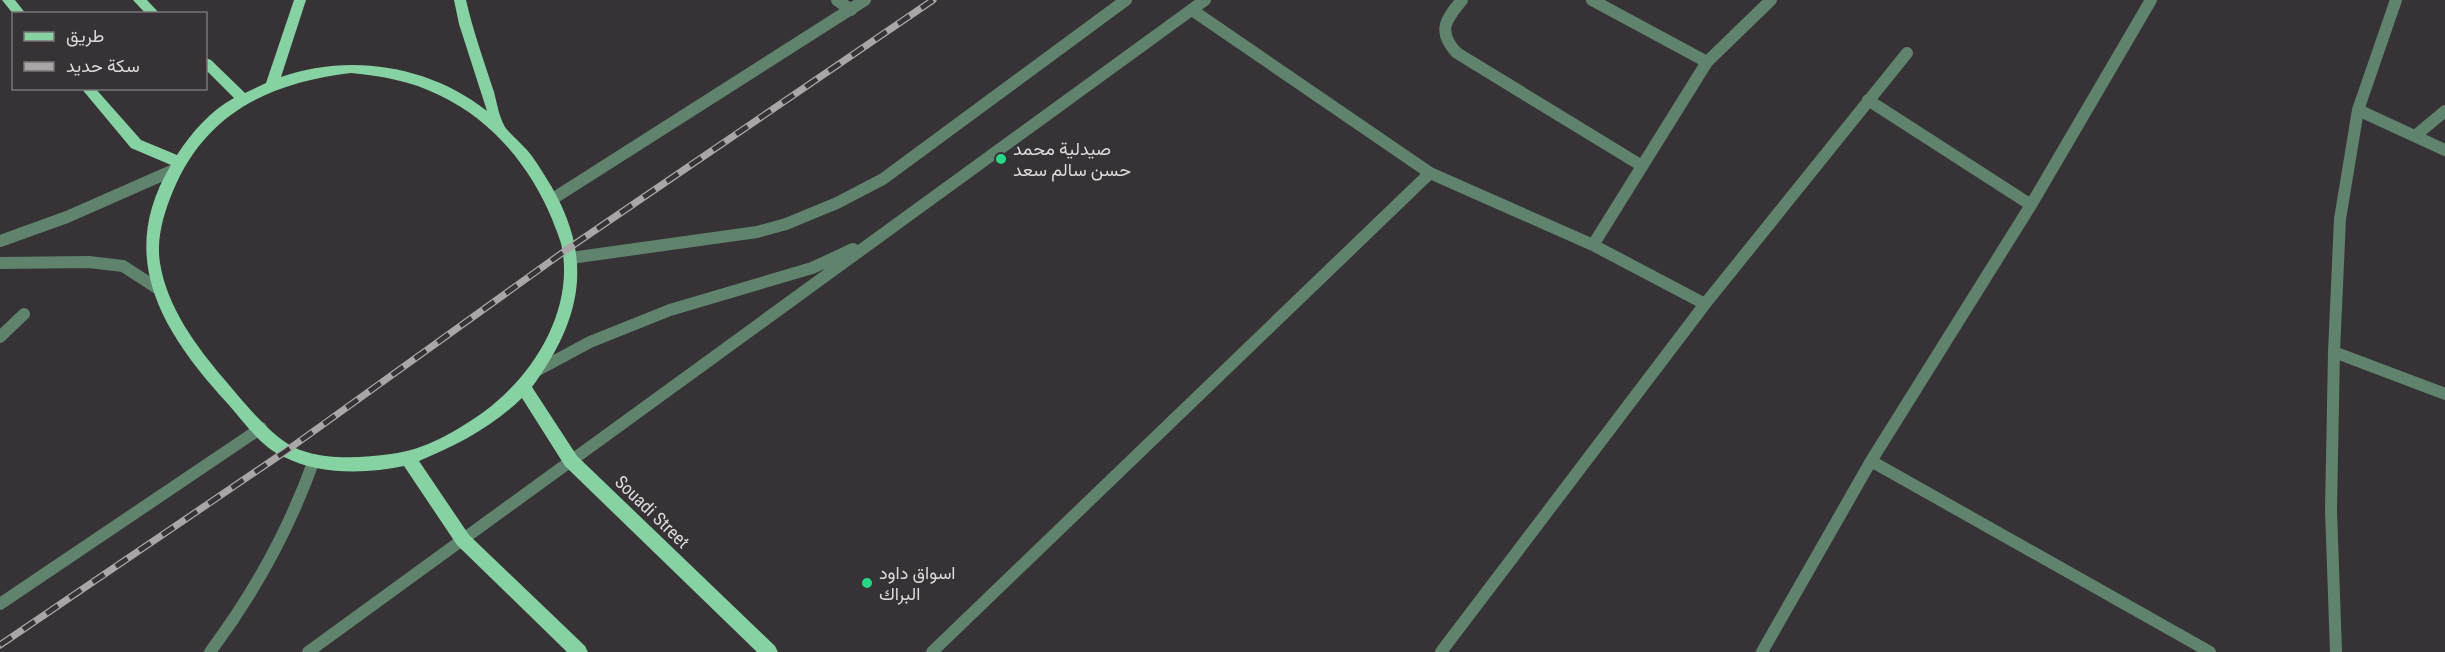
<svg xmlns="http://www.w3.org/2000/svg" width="2445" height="652" font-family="'Roboto Condensed',Vazirmatn,sans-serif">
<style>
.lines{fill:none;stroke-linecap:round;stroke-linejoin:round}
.service{stroke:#5f836c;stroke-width:12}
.minor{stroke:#5f836c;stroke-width:12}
.tertiary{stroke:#5f836c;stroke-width:12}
.primary{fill:#86d2a3;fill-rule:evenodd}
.rail-casing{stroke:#a8a6a7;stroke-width:7}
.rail{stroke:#363235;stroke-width:4.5;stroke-dasharray:14;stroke-linecap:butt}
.poi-dot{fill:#29d885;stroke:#363235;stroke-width:2}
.labels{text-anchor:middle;stroke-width:4.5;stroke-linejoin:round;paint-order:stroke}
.poi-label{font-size:18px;fill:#dcdadb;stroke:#363235;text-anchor:start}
.street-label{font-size:18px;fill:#dcdadb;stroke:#363235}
</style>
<rect width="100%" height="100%" fill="#363235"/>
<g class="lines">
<path class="service" d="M 837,0 L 851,10"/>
<path class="minor" d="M 1462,0 C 1445,20 1437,32 1457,53 L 1642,166
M 1592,0 L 1707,62
M 1192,10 L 1430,173 L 1593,245 L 1705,304
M 1868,100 L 2031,205
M 2358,110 L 2445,150
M 2415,136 L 2445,111
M 551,200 L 865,0
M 1593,245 L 1707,62 L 1771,0
M 0,337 L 24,314
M 2334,352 L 2445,394
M 1871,461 L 2210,652
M 0,604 L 261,428
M 932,652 L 1430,173
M 1441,652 L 1705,304 L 1907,53
M 1762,652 L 1871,461 L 2031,205 L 2151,0
M 2336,652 L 2331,510 L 2334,352 L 2340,219 L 2358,110 L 2396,0"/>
<path class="tertiary" d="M 0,241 L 67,217 L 176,169
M 571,258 L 757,232 L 786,224 L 837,203 L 883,179 L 1126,0
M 0,263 L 89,262 L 123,266 L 160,290
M 536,371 L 590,342 L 670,310 L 812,268 L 853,249
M 210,652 C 255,592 289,530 314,460
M 308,652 L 1205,0"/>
<path class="primary" d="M 2,0 L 15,0 L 26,14 L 14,15 Z
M 133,0 L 147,0 L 160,14 L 146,14 Z
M 294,0 L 306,0 L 281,77 C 349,53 429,65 487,111 L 459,24 L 454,0 L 466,0 C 473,31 484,61 494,92 C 497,103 499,117 505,127 C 511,135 520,142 527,150 C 534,158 540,168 545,176 C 595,254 584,316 532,387 L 577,456 L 775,646 L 778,652 L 757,652 L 565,466 L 522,398 C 492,427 458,445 419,461 L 469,535 L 585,646 L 588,652 L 567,652 L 457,545 L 404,466 C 366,474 320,475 284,457 C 261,447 244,422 228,404 C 163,333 115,258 171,165 L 131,148 L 81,88 L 95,88 L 141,140 L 177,155 C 191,133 210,111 234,98 L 206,70 L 206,58 L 211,60 L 245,93 L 266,83 ZM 351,73 C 382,76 411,81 439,95 C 492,120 530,166 552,219 C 556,230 562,242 563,254 C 571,315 532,376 485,411 C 457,431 425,450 391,454 C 362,458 328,460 300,450 C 273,440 243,401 224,379 C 196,346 167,307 160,263 C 156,238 164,213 173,191 C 206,112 270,83 351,73 Z"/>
<defs>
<path id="rail" d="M 0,645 L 286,451 L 569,248 L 933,0"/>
</defs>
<use href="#rail" class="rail-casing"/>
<use href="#rail" class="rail"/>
</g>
<g class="poi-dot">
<circle cx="1001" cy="159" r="6"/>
<circle cx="867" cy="583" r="6"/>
</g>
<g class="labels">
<g class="poi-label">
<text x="1013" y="155">صيدلية محمد<tspan x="1013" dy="21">حسن سالم سعد</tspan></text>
<text x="879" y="579">اسواق داود<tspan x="879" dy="21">البراك</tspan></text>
</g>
<g class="street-label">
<text transform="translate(652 512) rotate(44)" y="6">Souadi Street</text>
</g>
</g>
<rect x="12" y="12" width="195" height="78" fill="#363235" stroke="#787577" stroke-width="1.5"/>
<rect x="24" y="32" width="30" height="9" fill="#86d2a3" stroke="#787577" stroke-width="1.5"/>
<text x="66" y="42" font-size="18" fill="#dcdadb">طريق</text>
<rect x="24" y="62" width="30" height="9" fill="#a8a6a7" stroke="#787577" stroke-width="1.5"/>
<text x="66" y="72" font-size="18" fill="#dcdadb">سكة حديد</text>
</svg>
